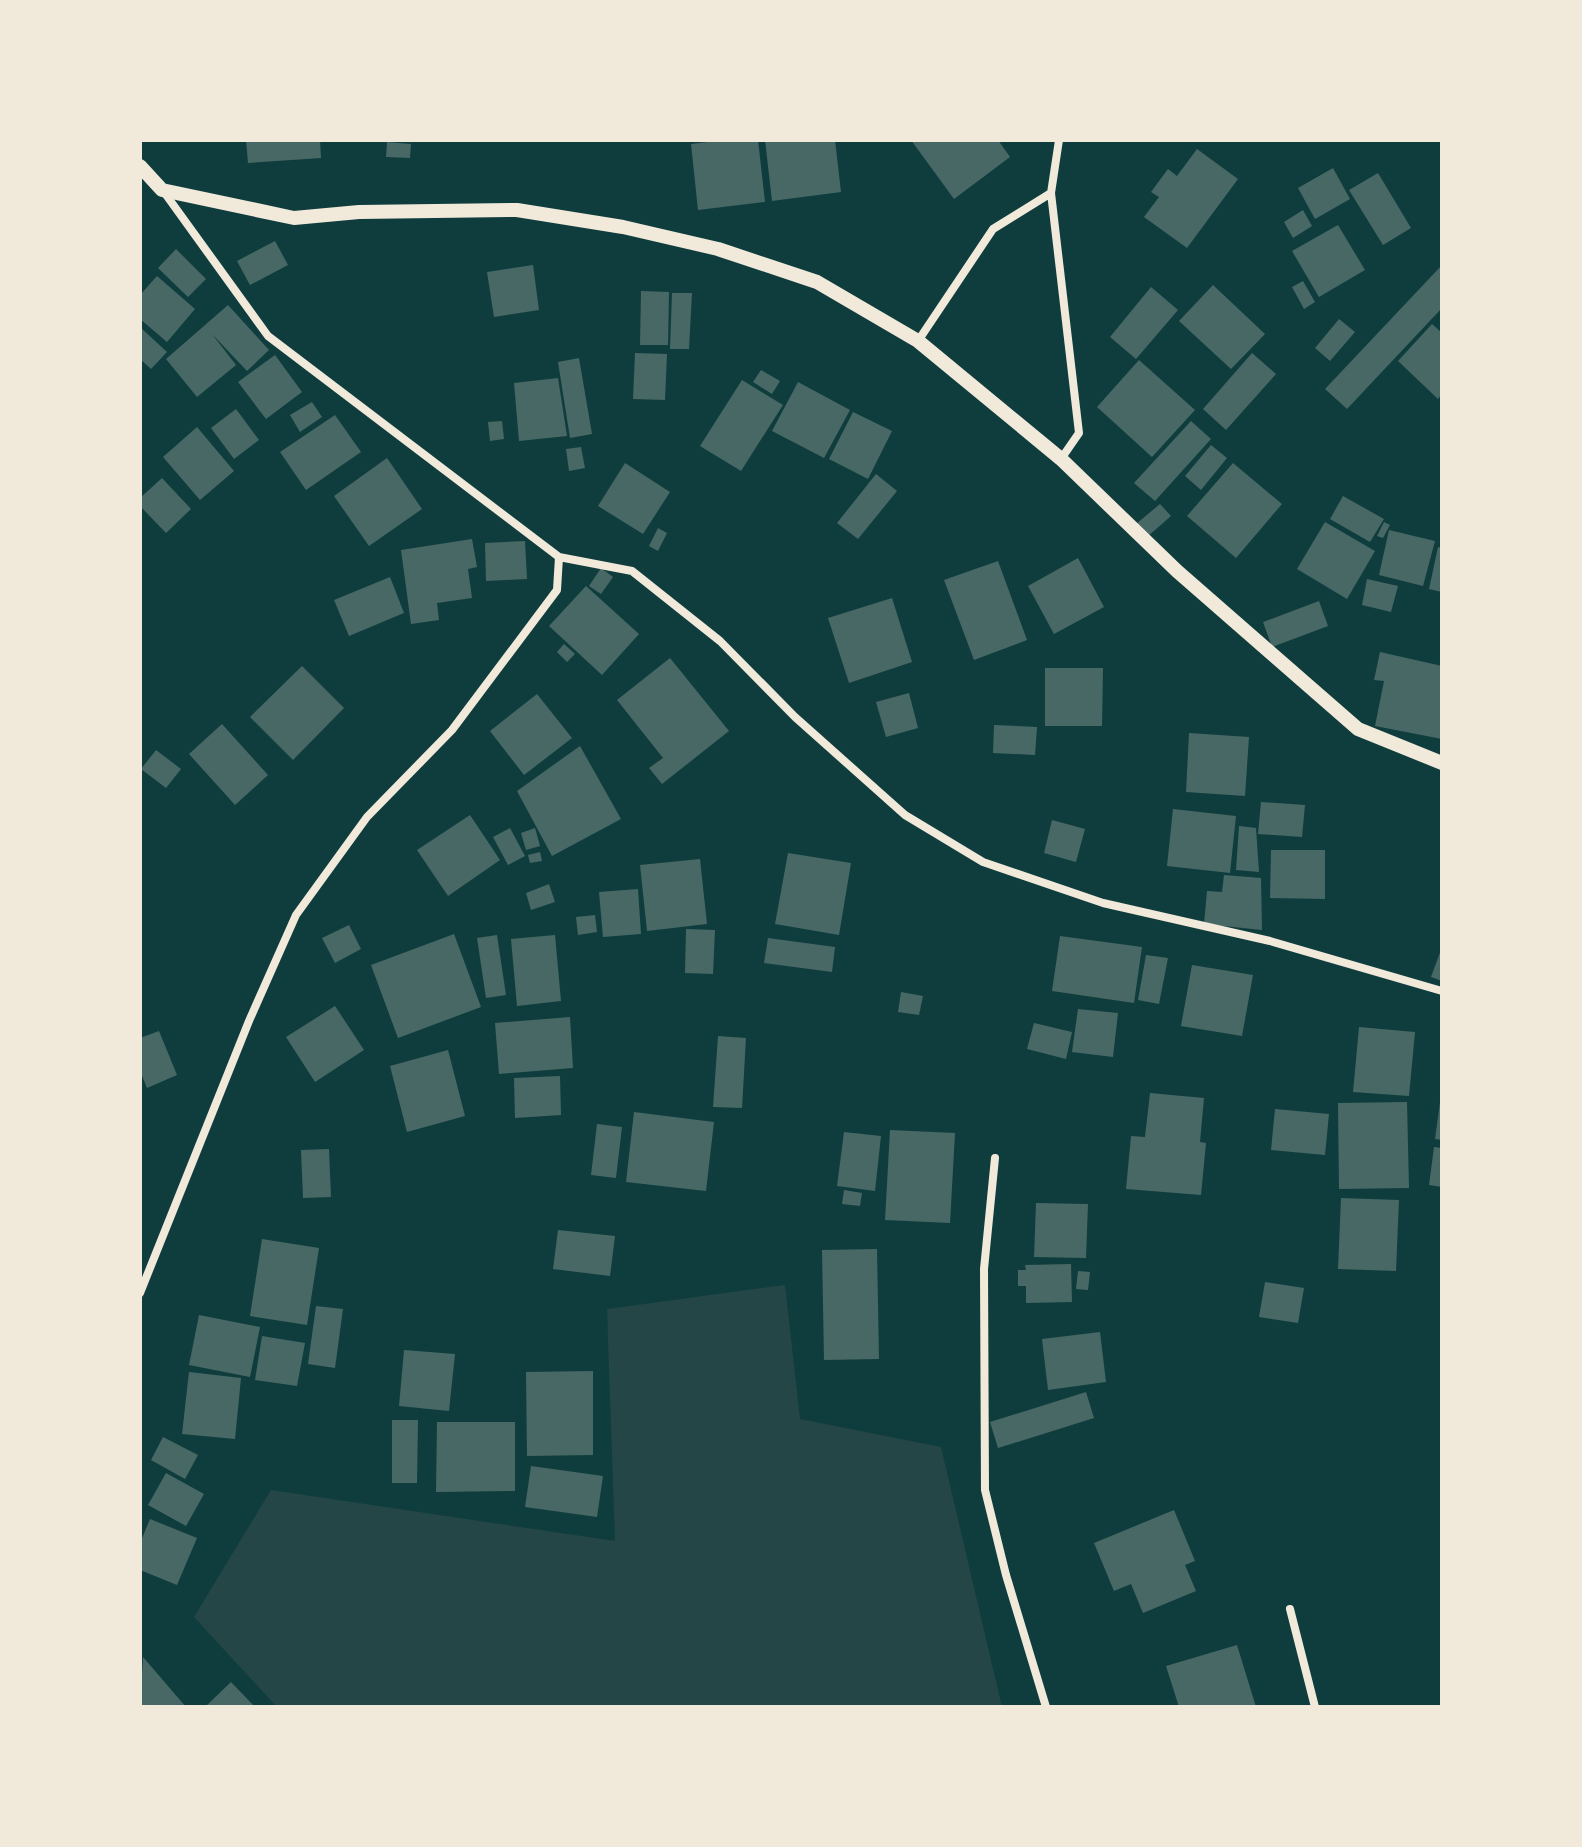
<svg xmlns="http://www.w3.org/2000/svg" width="1582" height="1847" font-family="'Roboto Serif',serif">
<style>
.green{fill:#244646}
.building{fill:#486865}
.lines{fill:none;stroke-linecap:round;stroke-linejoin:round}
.minor{stroke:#f1e9da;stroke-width:8}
.tertiary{stroke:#f1e9da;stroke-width:14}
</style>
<rect width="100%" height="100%" fill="#0f3d3e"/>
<path class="green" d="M 785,1285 L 800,1419 L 941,1447 L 1002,1707 L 277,1707 L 194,1617 L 271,1490 L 615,1541 L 607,1309 Z"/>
<path class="building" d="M 246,140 L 320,140 L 321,158 L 248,163 Z
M 724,140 L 758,140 L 765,202 L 698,210 L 691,144 Z
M 765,140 L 835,140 L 841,192 L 772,201 Z
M 911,140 L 998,140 L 1010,157 L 954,199 Z
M 387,142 L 411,144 L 410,158 L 386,157 Z
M 1197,149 L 1238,179 L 1187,248 L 1144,217 L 1159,197 L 1151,192 L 1168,169 L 1177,176 Z
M 1333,168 L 1350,199 L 1315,219 L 1298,188 Z
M 1378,173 L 1411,228 L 1383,245 L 1349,190 Z
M 1303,210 L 1312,226 L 1293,238 L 1284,222 Z
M 1338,225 L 1365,270 L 1319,297 L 1292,251 Z
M 275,241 L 288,265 L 250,285 L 237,261 Z
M 176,249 L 206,279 L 188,297 L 158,268 Z
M 533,265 L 539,310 L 494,317 L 487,272 Z
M 1442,265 L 1442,308 L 1347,409 L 1325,389 Z
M 157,276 L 195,309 L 167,342 L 140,319 L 140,295 Z
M 1303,281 L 1315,302 L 1304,309 L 1292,287 Z
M 1213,285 L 1265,334 L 1231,369 L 1179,321 Z
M 1151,287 L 1178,310 L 1136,359 L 1110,337 Z
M 641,291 L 669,292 L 668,345 L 640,345 Z
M 672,293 L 692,293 L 689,349 L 670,349 Z
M 228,305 L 269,350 L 247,371 L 212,334 L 236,365 L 197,397 L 166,359 Z
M 1339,319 L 1355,332 L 1330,361 L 1315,348 Z
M 1432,324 L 1442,333 L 1442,394 L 1438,399 L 1398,361 Z
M 140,327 L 167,352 L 151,369 L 140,359 Z
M 635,353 L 667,354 L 665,400 L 633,399 Z
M 1252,353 L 1276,374 L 1226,430 L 1203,409 Z
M 275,355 L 302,392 L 266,419 L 238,382 Z
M 579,358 L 592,434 L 570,438 L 558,362 Z
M 1139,360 L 1195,410 L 1152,457 L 1097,407 Z
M 761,370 L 780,381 L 772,394 L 753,382 Z
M 558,378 L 567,436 L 519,441 L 514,383 Z
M 742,380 L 783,405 L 741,471 L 700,446 Z
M 798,382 L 850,410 L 824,458 L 772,431 Z
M 312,402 L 322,417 L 300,432 L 290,415 Z
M 236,409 L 259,440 L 234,459 L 211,428 Z
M 853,412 L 892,431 L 868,479 L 829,459 Z
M 335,415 L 361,452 L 306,490 L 280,452 Z
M 502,421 L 504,439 L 490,441 L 488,422 Z
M 1191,421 L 1211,439 L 1155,501 L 1134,483 Z
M 197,427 L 234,471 L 200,500 L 163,457 Z
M 1211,445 L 1227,458 L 1201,490 L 1185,476 Z
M 581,447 L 585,468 L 569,471 L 566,449 Z
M 387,458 L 422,509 L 369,546 L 334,496 Z
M 625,463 L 670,492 L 643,534 L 598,506 Z
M 1233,463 L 1282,504 L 1236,558 L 1187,516 Z
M 876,474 L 897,491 L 858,539 L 837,523 Z
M 162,478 L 191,509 L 166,533 L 140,506 L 140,498 Z
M 1343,496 L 1384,519 L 1370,542 L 1330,519 Z
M 1160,504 L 1171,516 L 1147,537 L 1136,524 Z
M 1325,522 L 1375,551 L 1347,599 L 1297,569 Z
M 1384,522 L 1390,525 L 1383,538 L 1377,536 Z
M 658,528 L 667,533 L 658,551 L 649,546 Z
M 1389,530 L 1435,541 L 1423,586 L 1379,575 Z
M 472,539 L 477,567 L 468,569 L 472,598 L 437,603 L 439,620 L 411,624 L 401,550 Z
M 525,541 L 527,579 L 486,581 L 485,543 Z
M 1438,547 L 1442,548 L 1442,592 L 1429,589 Z
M 1078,558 L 1104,607 L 1054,634 L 1028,586 Z
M 998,561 L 1027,640 L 974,660 L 944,580 Z
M 601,568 L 613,577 L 601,594 L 589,586 Z
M 390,577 L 404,613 L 349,636 L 334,600 Z
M 1367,579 L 1398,586 L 1391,612 L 1362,605 Z
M 586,586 L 639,634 L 602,675 L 549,626 Z
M 892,598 L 912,662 L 849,683 L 828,618 Z
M 1319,601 L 1328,626 L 1272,647 L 1263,622 Z
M 564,644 L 575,654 L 567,662 L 557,652 Z
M 1380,652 L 1442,666 L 1442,739 L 1375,726 L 1384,681 L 1374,680 Z
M 670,658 L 729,731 L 662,784 L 649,768 L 663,758 L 617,700 Z
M 302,666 L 344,708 L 293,760 L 250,717 Z
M 1045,668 L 1103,668 L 1102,726 L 1045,726 Z
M 909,693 L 918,728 L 886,737 L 876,702 Z
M 537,694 L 572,738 L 524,775 L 490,731 Z
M 222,724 L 268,775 L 235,805 L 189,754 Z
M 994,725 L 1037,727 L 1035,755 L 993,753 Z
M 1189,733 L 1249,737 L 1245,796 L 1186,792 Z
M 580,746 L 621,819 L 552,856 L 517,791 Z
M 156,750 L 181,769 L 166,788 L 141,769 Z
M 1261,802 L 1305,805 L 1302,837 L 1258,834 Z
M 1173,809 L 1236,816 L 1230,873 L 1167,866 Z
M 470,815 L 500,860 L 448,896 L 417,850 Z
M 1052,820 L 1085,829 L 1076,862 L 1044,853 Z
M 1239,826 L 1256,828 L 1259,872 L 1236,870 Z
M 510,828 L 525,856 L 508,865 L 493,837 Z
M 535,828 L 540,846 L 526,850 L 521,833 Z
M 1271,850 L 1325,850 L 1325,899 L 1270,898 Z
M 540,852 L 542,861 L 530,863 L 528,855 Z
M 788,853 L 851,863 L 839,935 L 775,924 Z
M 700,859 L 707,924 L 647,931 L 640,865 Z
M 1224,875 L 1261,878 L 1262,930 L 1204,924 L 1207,891 L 1222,892 Z
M 549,884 L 555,902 L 531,910 L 526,893 Z
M 638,889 L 641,934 L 603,937 L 599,892 Z
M 595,915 L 597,932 L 578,935 L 576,917 Z
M 349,925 L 361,949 L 335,963 L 322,938 Z
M 686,929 L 715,930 L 713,974 L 685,973 Z
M 454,934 L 481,1007 L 398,1038 L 371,965 Z
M 497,935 L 506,995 L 486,998 L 477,938 Z
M 555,935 L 561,1001 L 517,1006 L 511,939 Z
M 1060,936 L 1142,947 L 1134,1003 L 1052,991 Z
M 768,938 L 835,947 L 832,972 L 764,963 Z
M 1442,947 L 1442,981 L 1431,977 Z
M 1146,955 L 1168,958 L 1159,1004 L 1138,1000 Z
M 1192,965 L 1253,975 L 1242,1036 L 1181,1026 Z
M 901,992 L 923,996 L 919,1015 L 898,1012 Z
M 335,1006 L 364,1050 L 315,1082 L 286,1037 Z
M 1078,1009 L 1118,1013 L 1113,1057 L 1072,1052 Z
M 570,1017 L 573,1068 L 499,1074 L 495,1023 Z
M 1034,1023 L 1072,1032 L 1066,1059 L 1027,1049 Z
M 1359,1027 L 1415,1032 L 1409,1096 L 1353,1092 Z
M 159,1031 L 177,1075 L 147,1088 L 140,1071 L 140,1038 Z
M 718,1036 L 746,1038 L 742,1108 L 713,1107 Z
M 448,1050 L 465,1116 L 407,1132 L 390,1066 Z
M 560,1076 L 561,1115 L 515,1118 L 514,1078 Z
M 1150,1093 L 1204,1098 L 1200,1142 L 1206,1143 L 1201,1195 L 1126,1189 L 1131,1136 L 1145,1137 Z
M 1407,1102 L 1409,1188 L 1339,1189 L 1338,1103 Z
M 1440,1102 L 1442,1103 L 1442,1140 L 1435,1139 Z
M 1275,1109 L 1329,1114 L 1325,1155 L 1271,1150 Z
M 634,1112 L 714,1122 L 706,1191 L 626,1182 Z
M 597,1124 L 622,1127 L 616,1178 L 591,1175 Z
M 890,1130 L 955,1133 L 950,1223 L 885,1220 Z
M 844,1132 L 881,1136 L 875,1191 L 837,1186 Z
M 1434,1147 L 1442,1148 L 1442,1187 L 1429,1185 Z
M 329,1149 L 331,1197 L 303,1198 L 301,1150 Z
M 844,1190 L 862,1193 L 860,1206 L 842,1204 Z
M 1341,1198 L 1399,1200 L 1396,1271 L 1338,1269 Z
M 1036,1203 L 1088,1204 L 1086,1258 L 1034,1257 Z
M 558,1230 L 615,1236 L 610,1276 L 553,1269 Z
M 262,1239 L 319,1248 L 307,1325 L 250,1316 Z
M 877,1249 L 879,1359 L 824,1360 L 822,1250 Z
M 1071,1264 L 1072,1302 L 1026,1303 L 1026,1286 L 1018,1286 L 1018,1270 L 1026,1270 L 1025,1265 Z
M 1078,1271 L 1090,1272 L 1088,1290 L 1076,1289 Z
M 1265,1282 L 1304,1288 L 1298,1323 L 1259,1317 Z
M 316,1306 L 343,1309 L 335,1368 L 308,1364 Z
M 199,1315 L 260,1327 L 250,1377 L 189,1365 Z
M 1100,1332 L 1106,1382 L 1048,1390 L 1042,1339 Z
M 262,1336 L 305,1343 L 297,1386 L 255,1380 Z
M 404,1350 L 455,1354 L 449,1411 L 399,1406 Z
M 593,1371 L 593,1455 L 527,1456 L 526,1372 Z
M 189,1372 L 241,1378 L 235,1439 L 182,1434 Z
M 1086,1392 L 1094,1418 L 998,1448 L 990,1422 Z
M 392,1420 L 418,1420 L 417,1483 L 392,1483 Z
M 437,1422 L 515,1422 L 515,1491 L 436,1492 Z
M 163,1437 L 198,1455 L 185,1479 L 151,1460 Z
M 531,1466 L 603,1476 L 597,1517 L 525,1507 Z
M 166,1473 L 204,1494 L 186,1526 L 148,1505 Z
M 1174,1510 L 1195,1561 L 1185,1565 L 1196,1591 L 1143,1613 L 1131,1584 L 1114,1591 L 1094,1543 Z
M 150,1519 L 197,1538 L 177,1585 L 140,1570 L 140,1543 Z
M 1237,1645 L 1256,1707 L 1179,1707 L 1166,1666 Z
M 143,1657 L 186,1707 L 140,1707 Z
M 231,1682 L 255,1707 L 205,1707 Z"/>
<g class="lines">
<path class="minor" d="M 1051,193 L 1079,433 L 1061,459
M 918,341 L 993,229 L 1051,193 L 1059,140
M 559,557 L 632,571 L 720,641 L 795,717 L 905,815 L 983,862 L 1103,903 L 1270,941 L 1442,991
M 995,1158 L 984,1269 L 985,1490 L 1006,1575 L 1046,1707
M 140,1293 L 249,1021 L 296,915 L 367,817 L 452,730 L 557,590 L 559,557 L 268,336 L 164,192
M 1290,1609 L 1315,1707"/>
<path class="tertiary" d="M 140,166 L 162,190 L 294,218 L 359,212 L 517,210 L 623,227 L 718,249 L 817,282 L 918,341 L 1061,459 L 1177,571 L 1358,729 L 1442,763"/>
</g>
<rect width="1582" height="1847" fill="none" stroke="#f1e9da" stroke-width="284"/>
</svg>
